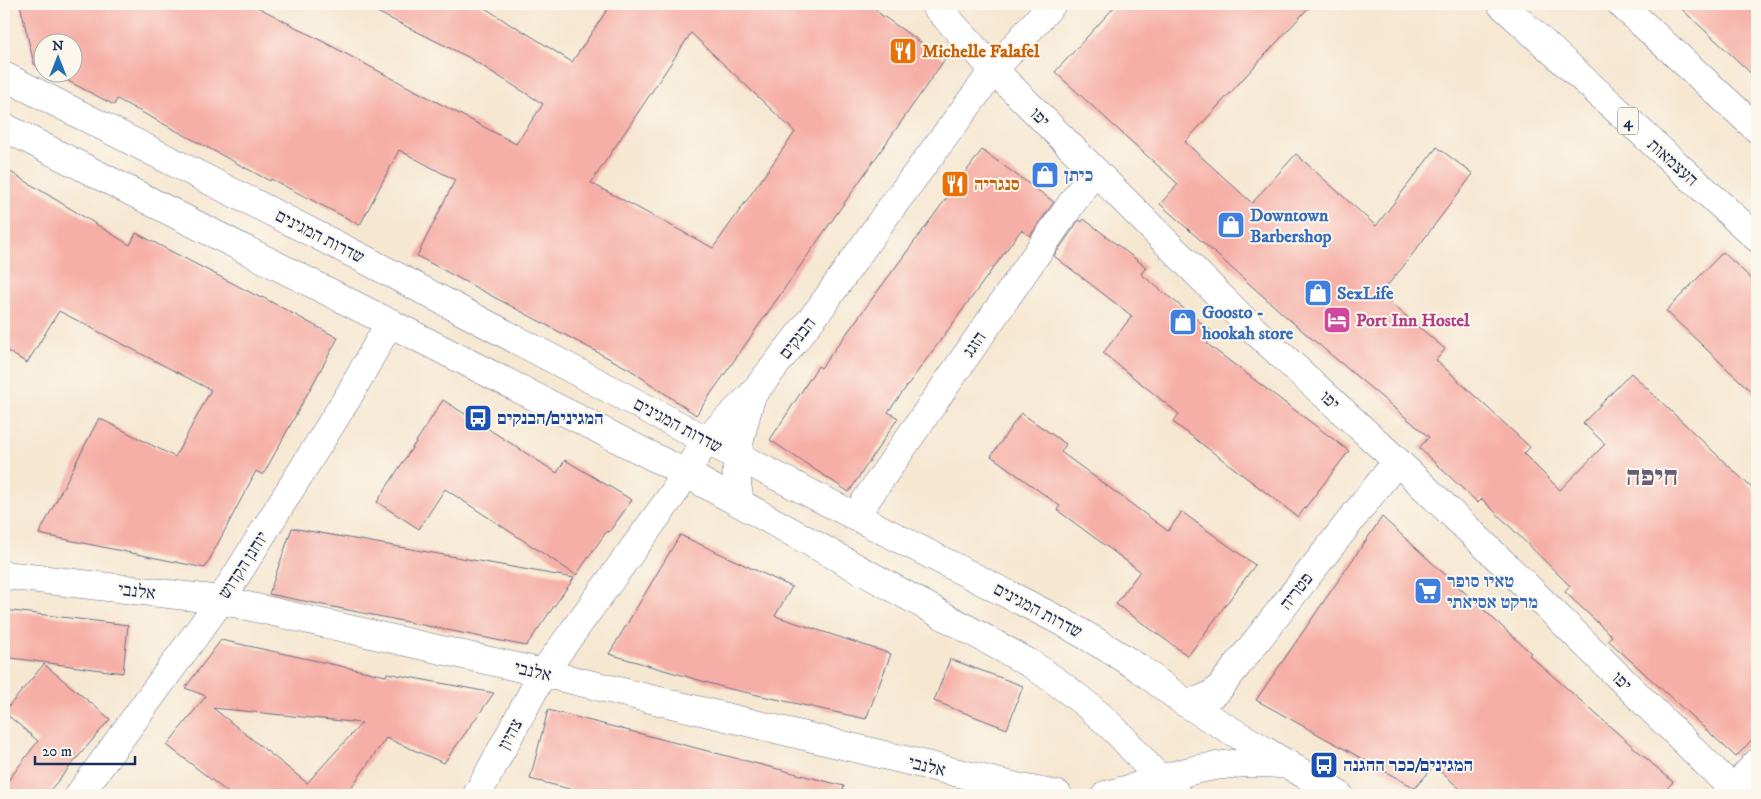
<svg xmlns="http://www.w3.org/2000/svg" width="1761" height="799" font-family="'IM FELL DW Pica','Frank Ruhl Libre',serif">
<style>
.building{fill:#f6afa6;fill-rule:evenodd}
.lines{fill:none;stroke-linecap:round;stroke-linejoin:round}
.street-casing{stroke:#686f86;stroke-width:29}
.secondary-casing{stroke:#686f86;stroke-width:29}
.highway-casing{stroke:#686f86;stroke-width:29}
.street{stroke:#fff;stroke-width:28}
.secondary{stroke:#fff;stroke-width:28}
.highway{stroke:#fff;stroke-width:28}
.labels{text-anchor:middle;stroke-width:4;stroke-linejoin:round;paint-order:stroke}
.shield{fill:#fbf7ec;stroke:#5e6b89;stroke-width:1}
.shield-label{font-size:16px;font-weight:bold;fill:#1b2f5e}
.food-label{font-size:18px;font-weight:bold;fill:#c56008;stroke:#fbf7ec;text-anchor:start}
.street-label{font-size:18px;fill:#1b2f5e;stroke:#fbf7ec}
.shop-label{font-size:18px;font-weight:bold;fill:#366cbe;stroke:#fbf7ec;text-anchor:start}
.hotel-label{font-size:18px;font-weight:bold;fill:#b23c85;stroke:#fbf7ec;text-anchor:start}
.transit-label{font-size:18px;font-weight:bold;fill:#164399;stroke:#fbf7ec;text-anchor:start}
.town-label{font-size:28px;font-weight:bold;fill:#685c77;stroke:#fbf7ec}
</style>
<rect width="100%" height="100%" fill="#fbf7ec"/>
<filter id="ink" filterUnits="userSpaceOnUse"><feTurbulence type="fractalNoise" baseFrequency=".02" numOctaves="2"/><feDisplacementMap in="SourceGraphic" scale="10" xChannelSelector="R" yChannelSelector="G"/><feConvolveMatrix kernelMatrix="1 2 1 2 8 2 1 2 1" color-interpolation-filters="sRGB"/></filter>
<filter id="wash" filterUnits="userSpaceOnUse"><feTurbulence type="fractalNoise" baseFrequency=".0096" numOctaves="4" result="noise"/><feDisplacementMap in="SourceGraphic" scale="20" xChannelSelector="R" yChannelSelector="G"/><feGaussianBlur stdDeviation="1.12" result="paint"/><feColorMatrix in="noise" values="0 0 0 0 0 0 0 0 0 0 0 0 0 0 0 0 0 1.4 0 .05"/><feComposite in="paint" operator="in"/></filter>
<g filter="url(#wash)">
<rect width="100%" height="100%" fill="#f6e7d1"/>
<g id="blocks">
<path class="building" d="M 20,4 L 252,4 L 516,144 L 543,104 L 468,57 L 361,4 L 479,4 L 514,27 L 515,26 L 572,62 L 611,4 L 871,4 L 880,14 L 945,59 L 696,415 L 629,369 L 417,256 L 455,180 L 399,150 L 360,225 L 271,179 L 270,181 L 117,99 L 114,105 L 51,72 L 72,72 L 72,42 L 42,42 L 42,68 L 34,64 ZM 691,33 L 795,132 L 713,248 L 591,183 Z
M 1117,4 L 1312,4 L 1185,142 L 1252,203 L 1296,154 L 1376,226 L 1437,147 L 1473,174 L 1402,268 L 1380,294 L 1445,349 L 1436,360 L 1530,447 L 1524,454 L 1560,490 L 1605,444 L 1583,423 L 1631,373 L 1757,493 L 1757,734 L 1736,757 L 1608,640 L 1612,636 L 1565,592 L 1570,586 L 1482,499 L 1478,503 L 1419,448 L 1429,437 L 1292,322 L 1160,204 L 1178,184 L 1055,72 Z
M 1676,4 L 1757,4 L 1757,79 L 1724,48 Z
M 982,150 L 1054,202 L 1030,236 L 1021,230 L 888,412 L 898,418 L 849,492 L 770,440 L 818,366 L 821,368 Z
M 4,168 L 130,245 L 136,233 L 261,298 L 262,297 L 338,338 L 263,475 L 256,471 L 205,568 L 39,534 L 99,418 L 175,457 L 211,390 L 59,311 L 27,363 L 4,349 Z
M 1084,219 L 1146,267 L 1141,274 L 1215,334 L 1207,344 L 1349,451 L 1298,517 L 1173,422 L 1179,414 L 1103,353 L 1132,316 L 1054,256 L 1079,220 L 1082,222 Z
M 1723,252 L 1757,284 L 1757,397 L 1666,311 Z
M 443,400 L 557,473 L 565,460 L 632,500 L 609,532 L 607,531 L 576,575 L 445,489 L 419,529 L 377,502 Z
M 1021,413 L 1066,444 L 1061,452 L 1168,531 L 1182,512 L 1255,565 L 1188,656 L 1116,604 L 1140,571 L 1057,510 L 1060,506 L 991,456 Z
M 1382,517 L 1531,653 L 1529,655 L 1673,782 L 1661,795 L 1467,795 L 1434,766 L 1415,788 L 1256,700 Z
M 292,528 L 388,545 L 574,578 L 526,646 L 269,594 Z
M 680,535 L 792,587 L 775,616 L 891,654 L 866,719 L 726,688 L 609,654 Z
M 4,610 L 128,625 L 123,673 L 4,657 Z
M 221,640 L 386,676 L 387,673 L 494,693 L 444,763 L 386,738 L 346,795 L 231,795 L 167,745 L 206,696 L 185,688 ZM 213,708 L 362,723 L 307,783 Z
M 950,659 L 1023,686 L 1007,729 L 934,701 Z
M 44,664 L 110,719 L 46,795 L 4,795 L 4,786 L 38,741 L 4,712 Z
M 548,710 L 844,786 L 842,795 L 594,795 L 530,779 Z"/>
</g>
</g>
<g filter="url(#ink)">
<use href="#blocks" fill-opacity="0" stroke="#686f86" stroke-width="1"/>
<g class="lines">
<defs>
<path id="street" d="M 934,4 L 994,70 L 1254,330 L 1397,461 L 1500,560 L 1739,795
M 855,516 L 1094,171
M 4,575 L 221,600 L 543,673 L 1021,788 L 1058,795
M 1184,702 C 1198,702 1207,698 1218,690 L 1397,461
M 79,795 L 221,600 L 348,397 L 390,322
M 477,795 L 543,673 L 673,494 L 706,440 L 752,395 L 821,307 L 885,216 L 994,70 L 1052,4
M 1106,795 C 1124,791 1140,785 1158,780 C 1200,766 1243,759 1287,765
M 1727,795 L 1757,763"/>
<path id="secondary" d="M 4,76 L 360,257 L 706,440 L 1066,624 L 1107,648 L 1139,668 L 1184,702 L 1215,721 L 1339,795
M 4,127 L 685,473 L 1031,664 C 1061,684 1091,706 1116,731 C 1137,752 1154,776 1177,795
M 741,504 C 730,467 741,431 752,395"/>
<path id="highway" d="M 1501,4 L 1757,238
M 1621,4 L 1757,129"/>
</defs>
<use href="#street" class="street-casing"/>
<use href="#secondary" class="secondary-casing"/>
<use href="#highway" class="highway-casing"/>
<use href="#street" class="street"/>
<use href="#secondary" class="secondary"/>
<use href="#highway" class="highway"/>
</g>
</g>
<defs>
<symbol id="restaurant-square" viewBox="-11 -11 22 22"><rect x="-9" y="-9" width="18" height="18" rx="4" fill="#e8710a" stroke="#fbf7ec"/><path d="M-5-6h1v4h1v-4h1v4h1v-4h1v5L-1.5 .5V6h-2V.5L-5-1ZM5-6V6H3V1.5H1.5Q1.5-4 5-6Z" fill="#fff"/></symbol>
<symbol id="shop-square" viewBox="-11 -11 22 22"><rect x="-9" y="-9" width="18" height="18" rx="4" fill="#3f7fe0" stroke="#fbf7ec"/><path d="M-5-2.5h2.3a2.7 3.5 0 0 1 5.4 0H5L5.5 6h-11ZM-1.5-2.5h3a1.5 2.3 0 0 0-3 0Z" fill="#fff"/></symbol>
<symbol id="hotel-square" viewBox="-11 -11 22 22"><rect x="-9" y="-9" width="18" height="18" rx="4" fill="#d1479c" stroke="#fbf7ec"/><path d="M-6-4.5h1.5V1H6V5H4.5V3h-9V5H-6ZM-4 0a1.8 1.8 0 1 1 3.6 0ZM.5 0V-2.5h3Q6-2.5 6 0Z" fill="#fff"/></symbol>
<symbol id="bus-square" viewBox="-11 -11 22 22"><rect x="-9" y="-9" width="18" height="18" rx="4" fill="#1a4fb4" stroke="#fbf7ec"/><path d="M-5-6H5V4H4V6H2V4H-2V6H-4V4H-5ZM-3.5-4V0h7V-4ZM-3.5 1.2v1.5H-2V1.2ZM2 1.2v1.5H3.5V1.2Z" fill="#fff"/></symbol>
<symbol id="supermarket-square" viewBox="-11 -11 22 22"><rect x="-9" y="-9" width="18" height="18" rx="4" fill="#3f7fe0" stroke="#fbf7ec"/><path d="M-6-5.5h2.5l.6 2H6L4.5 2H-2.5L-4.4-4H-6ZM-1.5 3.2a1.3 1.3 0 1 0 .1 0ZM3 3.2a1.3 1.3 0 1 0 .1 0Z" fill="#fff"/></symbol>
</defs>
<g fill-rule="evenodd">
<use href="#restaurant-square" x="887" y="35" width="32" height="32"/>
<use href="#shop-square" x="1029" y="159" width="32" height="32"/>
<use href="#restaurant-square" x="939" y="168" width="32" height="32"/>
<use href="#shop-square" x="1215" y="209" width="32" height="32"/>
<use href="#shop-square" x="1302" y="277" width="32" height="32"/>
<use href="#hotel-square" x="1321" y="304" width="32" height="32"/>
<use href="#shop-square" x="1167" y="306" width="32" height="32"/>
<use href="#bus-square" x="462" y="402" width="32" height="32"/>
<use href="#supermarket-square" x="1412" y="575" width="32" height="32"/>
<use href="#bus-square" x="1308" y="749" width="32" height="32"/>
</g>
<g class="labels">
<rect class="shield" x="1618" y="107.5" width="20" height="27" rx="4"/>
<g class="shield-label">
<text x="1628" y="127">4</text>
</g>
<g class="food-label">
<text x="922" y="57">Michelle Falafel</text>
<text x="974" y="190">סנגריה</text>
</g>
<g class="street-label">
<text transform="translate(1040 117) rotate(45)" y="6">יפו</text>
<text transform="translate(1673 162) rotate(42)" y="6">העצמאות</text>
<text transform="translate(320 236) rotate(27)" y="6">שדרות המגינים</text>
<text transform="translate(797 338) rotate(-52)" y="6">הבנקים</text>
<text transform="translate(974 344) rotate(-55)" y="6">הזגג</text>
<text transform="translate(1330 400) rotate(43)" y="6">יפו</text>
<text transform="translate(678 425) rotate(28)" y="6">שדרות המגינים</text>
<text transform="translate(243 565) rotate(-57)" y="6">יוחנן הקדוש</text>
<text transform="translate(137 591) rotate(7)" y="6">אלנבי</text>
<text transform="translate(1296 591) rotate(-52)" y="6">פטריה</text>
<text transform="translate(1038 610) rotate(28)" y="6">שדרות המגינים</text>
<text transform="translate(533 671) rotate(13)" y="6">אלנבי</text>
<text transform="translate(1622 681) rotate(45)" y="6">יפו</text>
<text transform="translate(510 734) rotate(-62)" y="6">צהיון</text>
<text transform="translate(927 766) rotate(14)" y="6">אלנבי</text>
</g>
<g class="shop-label">
<text x="1064" y="181">כיתן</text>
<text x="1250" y="221">Downtown<tspan x="1250" dy="21">Barbershop</tspan></text>
<text x="1337" y="299">SexLife</text>
<text x="1202" y="318">Goosto -<tspan x="1202" dy="21">hookah store</tspan></text>
<text x="1447" y="587">טאיו סופר<tspan x="1447" dy="21">מרקט אסיאתי</tspan></text>
</g>
<g class="hotel-label">
<text x="1356" y="326">Port Inn Hostel</text>
</g>
<g class="transit-label">
<text x="497" y="424">המגינים/הבנקים</text>
<text x="1343" y="771">המגינים/ככר ההגנה</text>
</g>
<g class="town-label">
<text x="1652" y="485">חיפה</text>
</g>
</g>
<rect width="1761" height="799" fill="none" stroke="#fbf7ec" stroke-width="20"/>
<g transform="translate(58 58)"><circle r="24" fill="#fbf7ec" stroke="#a1a7b3"/>
<path d="M0-4L9 19L0 12L-9 19Z" fill="#1f6fb2"/>
<text y="-8" font-size="14" font-weight="bold" text-anchor="middle" fill="#1b2f5e">N</text>
</g>
<path d="M35 756v8h100v-8" fill="none" stroke="#1b2f5e" stroke-width="2.5"/>
<text x="42" y="756" font-size="15" fill="#1b2f5e" stroke="#fbf7ec" stroke-width="4" paint-order="stroke">20 m</text>
</svg>
